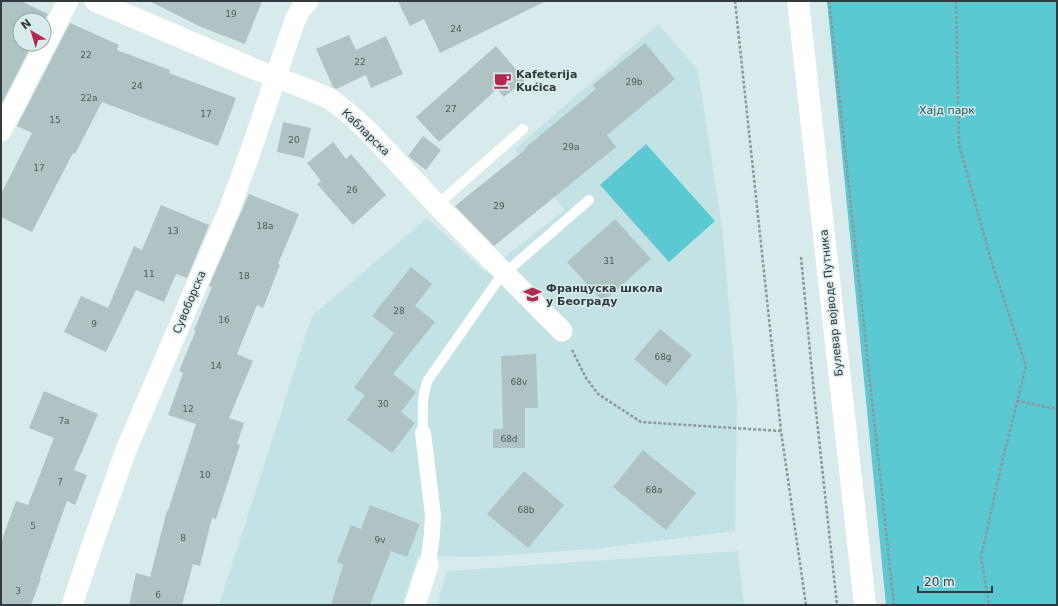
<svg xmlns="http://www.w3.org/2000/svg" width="1058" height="606" font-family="'DejaVu Sans',sans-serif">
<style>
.built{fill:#c3e2e4}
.green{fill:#5bc9d2}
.building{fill:#afc3c5}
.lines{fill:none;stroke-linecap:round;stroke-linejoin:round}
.path{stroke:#8a989a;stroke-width:2.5;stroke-dasharray:3 2;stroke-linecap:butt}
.service{stroke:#fff;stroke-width:10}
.pedestrian{stroke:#fff;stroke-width:16}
.minor{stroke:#fff;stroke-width:21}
.tertiary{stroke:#fff;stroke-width:22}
.labels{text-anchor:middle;stroke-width:3;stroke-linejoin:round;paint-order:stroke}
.number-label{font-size:9px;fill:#515c5e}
.poi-label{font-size:11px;font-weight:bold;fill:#323a3b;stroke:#d7ebed;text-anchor:start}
.park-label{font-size:11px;fill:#1a565b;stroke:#d7ebed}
.street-label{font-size:11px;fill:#323a3b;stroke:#d7ebed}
</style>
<rect width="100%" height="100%" fill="#d7ebed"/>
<path class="built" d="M 658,24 L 698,70 L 723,234 L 737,404 L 735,531 L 594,549 L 479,557 L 418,556 L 402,605 L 219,605 L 312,316 L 427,218 L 485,272 L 565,210 L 515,149 Z
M 738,551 L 744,605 L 437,605 L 447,571 Z"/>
<path class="green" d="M 827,1 L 1057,1 L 1057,605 L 886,605 Z
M 646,144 L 715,221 L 669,262 L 600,185 Z"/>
<path class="building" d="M 1,1 L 21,1 L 48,14 L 44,21 L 44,20 L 20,20 L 20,44 L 32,44 L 1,105 Z
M 149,1 L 262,1 L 245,44 L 201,27 Z
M 398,1 L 546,1 L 440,53 L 424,19 L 410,26 Z
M 70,23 L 119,45 L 117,50 L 170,70 L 169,73 L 236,98 L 218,146 L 102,102 L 75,154 L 73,153 L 32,232 L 1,217 L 1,194 L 32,133 L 17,126 Z
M 349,35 L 356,50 L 386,36 L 403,74 L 371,88 L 366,75 L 336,89 L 333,87 L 316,49 Z
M 645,43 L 675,79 L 607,135 L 616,147 L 494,246 L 455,206 L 526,149 L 525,148 L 596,89 L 593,85 Z
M 496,46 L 525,80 L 504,97 L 497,89 L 439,142 L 416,117 Z
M 283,122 L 311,128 L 304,158 L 277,152 Z
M 423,136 L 441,150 L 426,170 L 408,156 Z
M 333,142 L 346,159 L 351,154 L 386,195 L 353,225 L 317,184 L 321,181 L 307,163 Z
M 249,194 L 299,214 L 278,264 L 280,265 L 263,308 L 257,305 L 237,354 L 253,361 L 229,418 L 244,423 L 237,444 L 240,445 L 216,519 L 212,518 L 200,566 L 193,564 L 182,605 L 129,605 L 136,573 L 150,577 L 167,510 L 168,511 L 196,424 L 168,415 L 183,373 L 179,371 L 196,330 L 194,330 L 212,287 L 209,286 Z
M 161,205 L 209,225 L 187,278 L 176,274 L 164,302 L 136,290 L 106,352 L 64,332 L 81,296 L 108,308 L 134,246 L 142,250 Z
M 615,219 L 651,259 L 603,302 L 567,262 Z
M 411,267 L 432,284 L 415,306 L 435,322 L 393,374 L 416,392 L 401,412 L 415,423 L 392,453 L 347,420 L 365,395 L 354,388 L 394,333 L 372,316 Z
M 660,329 L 692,355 L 666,386 L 634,359 Z
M 536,354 L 538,408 L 525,408 L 525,448 L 493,448 L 493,429 L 503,429 L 501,356 Z
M 44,391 L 98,414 L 74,470 L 87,475 L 75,505 L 67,501 L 40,577 L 41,578 L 31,605 L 1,605 L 1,542 L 16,501 L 28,505 L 54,438 L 29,428 Z
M 643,450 L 696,493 L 666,530 L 613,487 Z
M 524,471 L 564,505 L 528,548 L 487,514 Z
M 370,505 L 420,524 L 407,557 L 391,551 L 370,605 L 331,605 L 343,565 L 337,562 L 351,525 L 361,529 Z"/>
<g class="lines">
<path class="path" d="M 735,1 L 781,431 L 806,605
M 829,1 L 894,605
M 956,1 L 959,145 L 991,260 L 1026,366 L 1003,458 L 981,557 L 989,605
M 801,257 L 814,393 L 837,605
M 572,350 L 586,378 L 598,394 L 641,422 L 781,431
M 1017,401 L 1057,409"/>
<path class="service" d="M 437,205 L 523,129
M 423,433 C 423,415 421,397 428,380 L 496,283 L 505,273 L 589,200"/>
<path class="pedestrian" d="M 423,433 L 433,515 L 432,534 L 428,565"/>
<path class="minor" d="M 95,1 L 252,68 L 307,89 L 328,98 L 337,104 L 354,118 L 371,134 L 437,205 L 562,331
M 1,131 L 68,1
M 72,605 L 89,554 L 126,450 L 229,210 L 250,153 L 295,20 L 301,9 L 308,1
M 415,605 L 428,565"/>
<path class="tertiary" d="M 798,1 L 865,605"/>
</g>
<defs>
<symbol id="cafe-bare" viewBox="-9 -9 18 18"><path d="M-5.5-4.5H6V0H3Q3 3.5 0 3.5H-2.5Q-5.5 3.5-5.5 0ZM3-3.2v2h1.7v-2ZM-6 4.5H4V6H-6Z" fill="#b7264f" stroke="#d7ebed" stroke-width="2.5" paint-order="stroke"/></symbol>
<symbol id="school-bare" viewBox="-9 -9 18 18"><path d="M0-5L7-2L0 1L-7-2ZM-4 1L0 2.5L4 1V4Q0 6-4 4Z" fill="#b7264f" stroke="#d7ebed" stroke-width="2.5" paint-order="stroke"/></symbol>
</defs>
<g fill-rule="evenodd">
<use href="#cafe-bare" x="490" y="68" width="25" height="25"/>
<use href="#school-bare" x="520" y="282" width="25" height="25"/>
</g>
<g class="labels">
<g class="number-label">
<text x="231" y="17">19</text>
<text x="456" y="32">24</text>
<text x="86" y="58">22</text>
<text x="360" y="65">22</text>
<text x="634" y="85">29b</text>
<text x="137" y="89">24</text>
<text x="89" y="101">22a</text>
<text x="451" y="112">27</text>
<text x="206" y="117">17</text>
<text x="55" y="123">15</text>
<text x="294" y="143">20</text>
<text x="571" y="150">29a</text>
<text x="39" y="171">17</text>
<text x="352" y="193">26</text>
<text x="499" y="209">29</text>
<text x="265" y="229">18a</text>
<text x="173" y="234">13</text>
<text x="609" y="264">31</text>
<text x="149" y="277">11</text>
<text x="244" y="279">18</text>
<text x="399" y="314">28</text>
<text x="224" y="323">16</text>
<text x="94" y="327">9</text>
<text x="663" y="360">68g</text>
<text x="216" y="369">14</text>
<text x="519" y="385">68v</text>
<text x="383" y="407">30</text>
<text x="188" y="412">12</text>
<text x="64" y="424">7a</text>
<text x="509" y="442">68d</text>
<text x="205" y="478">10</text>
<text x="60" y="485">7</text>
<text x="654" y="493">68a</text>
<text x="526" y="513">68b</text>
<text x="33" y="529">5</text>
<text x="183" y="541">8</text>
<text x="380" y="543">9v</text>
<text x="18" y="594">3</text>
<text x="158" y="598">6</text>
</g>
<g class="poi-label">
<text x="516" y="78">Kafeterija<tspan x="516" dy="13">Kućica</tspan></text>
<text x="546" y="292">Француска школа<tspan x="546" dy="13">у Београду</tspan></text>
</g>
<g class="park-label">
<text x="947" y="114">Хајд парк</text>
</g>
<g class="street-label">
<text transform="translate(366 132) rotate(44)" y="4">Кабларска</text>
<text transform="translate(189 302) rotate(-67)" y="4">Сувоборска</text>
<text transform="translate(831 303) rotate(-96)" y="4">Булевар војводе Путника</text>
</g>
</g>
<rect width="1058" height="606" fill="none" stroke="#323a3b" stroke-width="4"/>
<g transform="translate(32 32) rotate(322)"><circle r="19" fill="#d7ebed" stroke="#95a4a6"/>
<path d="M0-3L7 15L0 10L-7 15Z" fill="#b7264f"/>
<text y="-6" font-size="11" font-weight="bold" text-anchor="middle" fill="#323a3b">N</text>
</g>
<path d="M918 586v6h74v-6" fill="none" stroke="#323a3b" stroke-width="2"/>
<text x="924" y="586" font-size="12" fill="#323a3b" stroke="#d7ebed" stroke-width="3" paint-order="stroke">20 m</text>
</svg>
